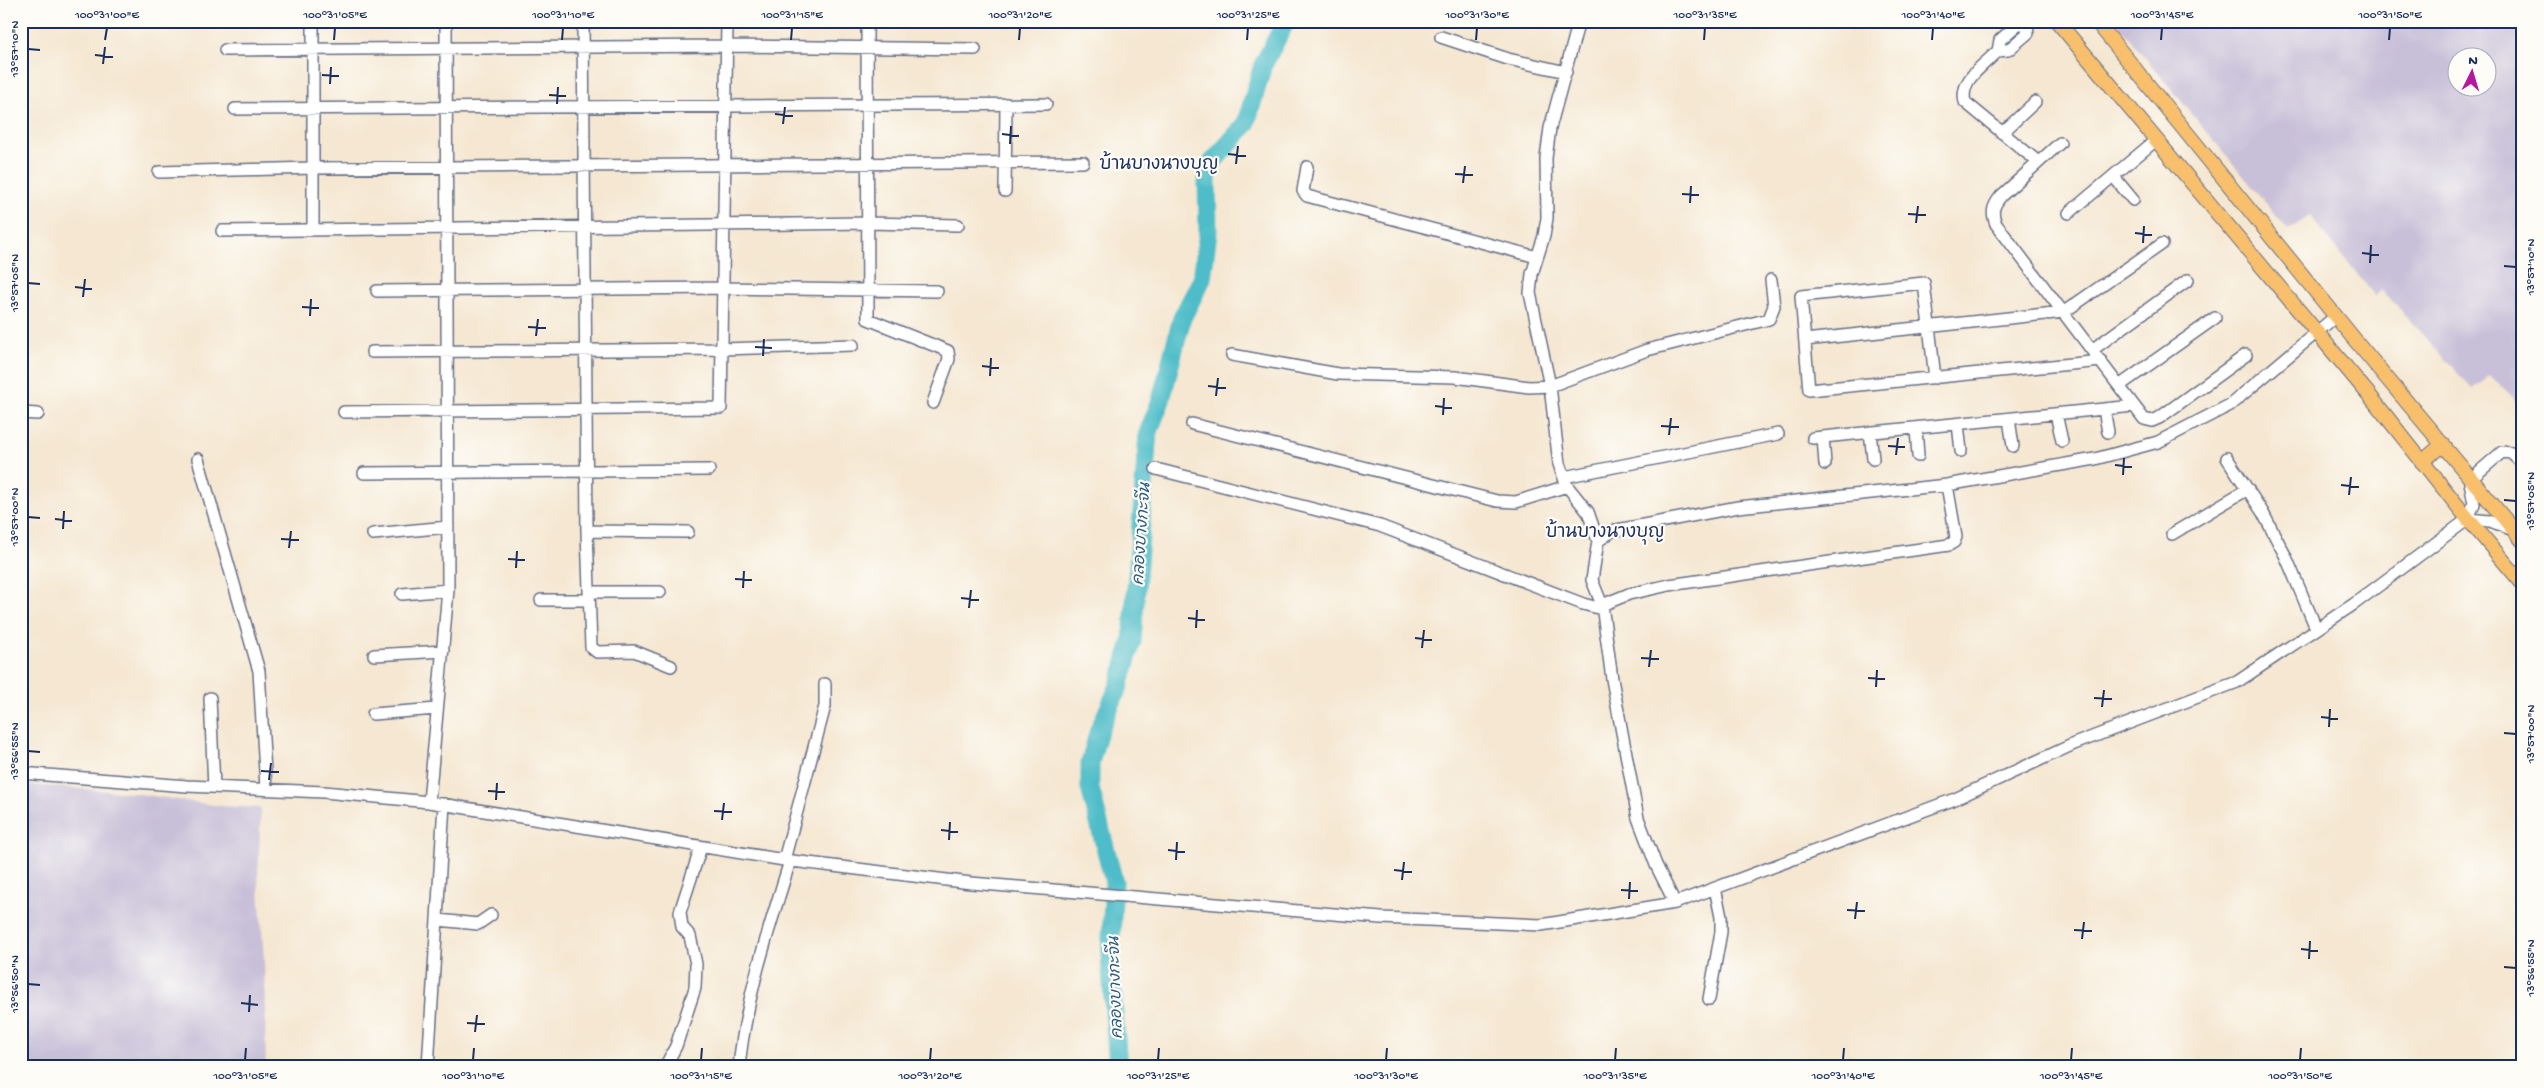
<svg xmlns="http://www.w3.org/2000/svg" width="2544" height="1088" font-family="'Gochi Hand','Playpen Sans Thai',sans-serif">
<style>
.industrial{fill:#c8bfd8;fill-rule:evenodd}
.lines{fill:none;stroke-linecap:round;stroke-linejoin:round}
.river{stroke:#50bdc9;stroke-width:19}
.minor-casing{stroke:#676f86;stroke-width:14}
.major-casing{stroke:#676f86;stroke-width:16}
.minor{stroke:#fff;stroke-width:11}
.major{stroke:#f8bf6c;stroke-width:14}
.ticks{fill:none;stroke:#1b2f5e;stroke-width:2}
.labels{text-anchor:middle;stroke-width:4.5;stroke-linejoin:round;paint-order:stroke}
.water-label{font-size:16px;font-style:italic;fill:#2b5a7e;stroke:#fdfcf7}
.quarter-label{font-size:18px;fill:#1b2f5e;stroke:#fdfcf7}
.neatline{fill:none;stroke:#1b2f5e;stroke-width:2}
.ticks-label{font-size:12px;text-anchor:middle;fill:#1b2f5e}
</style>
<rect width="100%" height="100%" fill="#fdfcf7"/>
<filter id="ink" filterUnits="userSpaceOnUse"><feTurbulence type="fractalNoise" baseFrequency=".02" numOctaves="2"/><feDisplacementMap in="SourceGraphic" scale="10" xChannelSelector="R" yChannelSelector="G"/><feConvolveMatrix kernelMatrix="1 2 1 2 8 2 1 2 1" color-interpolation-filters="sRGB"/></filter>
<filter id="wash" filterUnits="userSpaceOnUse"><feTurbulence type="fractalNoise" baseFrequency=".0096" numOctaves="4" result="noise"/><feDisplacementMap in="SourceGraphic" scale="20" xChannelSelector="R" yChannelSelector="G"/><feGaussianBlur stdDeviation="1.12" result="paint"/><feColorMatrix in="noise" values="0 0 0 0 0 0 0 0 0 0 0 0 0 0 0 0 0 1.4 0 .05"/><feComposite in="paint" operator="in"/></filter>
<g filter="url(#wash)">
<rect width="100%" height="100%" fill="#f5e7d1"/>
<path class="industrial" d="M 2115,21 L 2523,21 L 2523,409 L 2490,375 L 2472,389 L 2382,290 L 2375,296 L 2310,216 L 2288,230 ZM 2456,58 L 2486,58 L 2486,88 L 2456,88 Z
M 21,784 L 132,793 L 220,806 L 261,808 L 258,876 L 264,958 L 266,1067 L 21,1067 Z"/>
<g class="lines">
<path class="river" d="M 1118,1067 L 1110,956 L 1114,882 L 1090,788 L 1090,763 L 1099,730 L 1119,686 L 1132,641 L 1148,433 L 1161,400 L 1182,318 L 1202,279 L 1208,232 L 1207,180 L 1210,165 L 1246,124 L 1263,65 L 1286,21"/>
</g>
</g>
<g filter="url(#ink)">
<g class="lines">
<defs>
<path id="minor" d="M 313,21 L 313,230
M 583,21 L 587,531 L 591,647 L 597,652 L 634,651 L 671,666
M 867,21 L 868,319 L 948,351 L 949,359 L 933,403
M 1579,21 L 1550,128 L 1546,158 L 1547,218 L 1544,236 L 1532,274 L 1530,293 L 1550,386 L 1559,464 L 1567,486 L 1588,512 L 1598,541 L 1592,580 L 1602,605 L 1612,679 L 1638,818 L 1656,865 L 1675,903
M 2027,24 L 2028,33 L 2008,50 L 1998,51 L 2000,40 L 2018,24 L 2027,24 L 2030,21
M 1441,37 L 1508,59 L 1566,72
M 225,50 L 727,46 L 975,49
M 1998,51 C 1984,65 1959,80 1965,102 L 2038,162
M 235,109 L 1046,104
M 2002,133 L 2035,102
M 2060,143 L 2001,196 C 1993,206 1991,212 1996,224 L 2144,419 L 2152,421 L 2159,418 L 2246,355
M 1307,167 L 1303,191 L 1307,196 L 1537,257
M 159,172 L 314,168 L 1083,162
M 2114,177 L 2133,200
M 1005,191 L 1006,104
M 2069,213 L 2156,140
M 222,231 L 867,223 L 958,225
M 377,291 L 723,288 L 937,291
M 1805,340 L 2064,312 L 2162,244
M 2092,350 L 2188,280
M 372,352 L 722,349 L 853,345
M 1232,355 L 1338,374 L 1455,377 L 1529,387 L 1550,386 L 1647,350 L 1769,319 L 1774,306 L 1771,280
M 1935,378 L 1924,283 L 1801,296 L 1809,390 L 2101,361
M 2119,386 L 2215,318
M 2104,409 L 2108,432
M 344,412 L 721,408 L 727,21
M 21,413 L 38,414
M 2056,414 L 2062,441
M 2009,419 L 2013,446
M 1192,424 L 1497,501 L 1516,502 L 1567,486
M 1958,424 L 1961,451
M 1916,428 L 1918,456
M 1870,432 L 1873,459
M 1823,437 L 1825,464
M 1813,438 L 2134,406
M 2227,458 L 2263,513 L 2286,557 L 2316,628
M 198,459 L 259,671 L 266,789
M 1156,469 L 1380,526 L 1583,604 L 1602,609
M 364,473 L 709,470
M 1564,477 L 1778,434
M 2469,477 L 2474,504 L 2468,519 L 2490,521 L 2513,530
M 2472,478 L 2502,452 L 2511,453 L 2522,463
M 587,531 L 688,532
M 373,534 L 448,527
M 2172,534 L 2248,489
M 1598,541 L 1612,531 L 1738,507 L 1947,485 L 2095,459 L 2158,442 L 2230,405 L 2336,316
M 589,592 L 660,592
M 402,594 L 448,590
M 541,600 L 589,600
M 1602,605 L 1629,594 L 1669,585 L 1949,545 L 1954,542 L 1956,537 L 1947,485
M 374,655 L 443,651
M 210,698 L 214,787
M 373,714 L 437,709
M 21,773 L 187,786 L 324,792 L 429,802 L 784,860 L 971,883 L 1381,918 L 1541,925 L 1675,903 L 1955,799 L 2074,744 L 2237,682 L 2354,604 L 2468,519
M 429,802 L 448,590 L 446,21
M 784,860 L 825,706 L 825,684
M 438,920 L 478,924 L 491,915
M 1709,999 L 1721,932 L 1721,917 L 1715,888
M 428,1067 L 444,804
M 665,1067 L 676,1046 L 695,988 L 696,964 L 690,936 L 682,927 L 680,912 L 701,847
M 739,1067 C 746,996 769,929 790,861"/>
<path id="major" d="M 2057,21 L 2370,396 L 2468,519 L 2523,584
M 2096,21 L 2355,340 L 2523,541
M 2422,462 L 2443,444"/>
</defs>
<use href="#minor" class="minor-casing"/>
<use href="#major" class="major-casing"/>
<use href="#minor" class="minor"/>
<use href="#major" class="major"/>
</g>
</g>
<path class="ticks" d="M 105,40 L 107,28M 334,40 L 335,28M 562,40 L 563,28M 791,40 L 792,28M 1019,40 L 1020,28M 1247,40 L 1248,28M 1476,40 L 1477,28M 1704,40 L 1705,28M 1932,40 L 1933,28M 2161,40 L 2162,28M 2389,40 L 2390,28M 28,49 L 40,50M 95,55 L 113,57M 103,64 L 105,47M 322,75 L 339,76M 330,84 L 331,67M 549,95 L 566,96M 557,104 L 558,87M 775,114 L 793,116M 783,124 L 785,107M 1002,134 L 1019,136M 1010,144 L 1011,126M 1228,154 L 1246,156M 1236,164 L 1238,146M 1455,174 L 1473,175M 1463,183 L 1465,166M 1682,194 L 1699,195M 1690,203 L 1691,186M 1908,214 L 1926,215M 1916,223 L 1918,206M 2135,233 L 2152,235M 2143,243 L 2144,226M 2362,253 L 2379,255M 2370,263 L 2371,245M 2504,266 L 2516,267M 28,283 L 40,284M 75,287 L 92,289M 83,297 L 85,279M 302,307 L 319,308M 310,316 L 311,299M 528,327 L 546,328M 536,336 L 538,319M 755,347 L 772,348M 763,356 L 764,339M 982,366 L 999,368M 990,376 L 991,358M 1208,386 L 1226,388M 1216,396 L 1218,378M 1435,406 L 1452,408M 1443,415 L 1444,398M 1661,426 L 1679,427M 1669,435 L 1671,418M 1888,446 L 1905,447M 1896,455 L 1898,438M 2115,465 L 2132,467M 2123,475 L 2124,458M 2341,485 L 2359,487M 2349,495 L 2351,477M 2504,500 L 2516,501M 28,517 L 40,518M 55,519 L 72,521M 63,529 L 64,511M 281,539 L 299,540M 289,548 L 291,531M 508,559 L 525,560M 516,568 L 517,551M 735,579 L 752,580M 743,588 L 744,571M 961,598 L 979,600M 969,608 L 971,590M 1188,618 L 1205,620M 1196,628 L 1197,610M 1415,638 L 1432,640M 1422,648 L 1424,630M 1641,658 L 1659,659M 1649,667 L 1651,650M 1868,678 L 1885,679M 1876,687 L 1877,670M 2094,698 L 2112,699M 2102,707 L 2104,690M 2321,717 L 2338,719M 2329,727 L 2330,709M 2504,733 L 2516,734M 28,751 L 40,752M 261,771 L 279,772M 269,780 L 271,763M 488,791 L 505,792M 496,800 L 497,783M 714,811 L 732,812M 722,820 L 724,803M 941,830 L 958,832M 949,840 L 950,822M 1168,850 L 1185,852M 1176,860 L 1177,842M 1394,870 L 1412,872M 1402,880 L 1404,862M 1621,890 L 1638,891M 1629,899 L 1630,882M 1847,910 L 1865,911M 1855,919 L 1857,902M 2074,930 L 2092,931M 2082,939 L 2084,922M 2301,949 L 2318,951M 2309,959 L 2310,941M 2504,967 L 2516,968M 28,984 L 40,985M 241,1003 L 258,1005M 249,1012 L 250,995M 467,1023 L 485,1024M 475,1032 L 477,1015M 245,1060 L 246,1048M 473,1060 L 474,1048M 701,1060 L 702,1048M 930,1060 L 931,1048M 1158,1060 L 1159,1048M 1386,1060 L 1387,1048M 1615,1060 L 1616,1048M 1843,1060 L 1844,1048M 2071,1060 L 2072,1048M 2300,1060 L 2301,1048"/>
<g class="labels">
<g class="water-label">
<text transform="translate(1140 534) rotate(-86)" y="6">คลองบางกะจีน</text>
<text transform="translate(1114 988) rotate(-92)" y="6">คลองบางกะจีน</text>
</g>
<g class="quarter-label">
<text x="1159" y="169">บ้านบางนางบุญ</text>
<text x="1605" y="537">บ้านบางนางบุญ</text>
</g>
</g>
<rect width="2544" height="1088" fill="none" stroke="#fdfcf7" stroke-width="55"/>
<g transform="translate(2472 72) rotate(5)"><circle r="24" fill="#fdfcf7" stroke="#a3aaba"/>
<path d="M0-4L9 19L0 12L-9 19Z" fill="#b5179e"/>
<text y="-8" font-size="14" font-weight="bold" text-anchor="middle" fill="#1b2f5e">N</text>
</g>
<rect x="28" y="28" width="2488" height="1032" class="neatline"/>
<g class="ticks-label">
<text x="107" y="18">100°31'00"E</text>
<text x="335" y="18">100°31'05"E</text>
<text x="563" y="18">100°31'10"E</text>
<text x="792" y="18">100°31'15"E</text>
<text x="1020" y="18">100°31'20"E</text>
<text x="1248" y="18">100°31'25"E</text>
<text x="1477" y="18">100°31'30"E</text>
<text x="1705" y="18">100°31'35"E</text>
<text x="1933" y="18">100°31'40"E</text>
<text x="2162" y="18">100°31'45"E</text>
<text x="2390" y="18">100°31'50"E</text>
<text transform="translate(14 49) rotate(-90)" y="4">13°57'10"N</text>
<text transform="translate(2530 267) rotate(-90)" y="4">13°57'10"N</text>
<text transform="translate(14 283) rotate(-90)" y="4">13°57'05"N</text>
<text transform="translate(2530 501) rotate(-90)" y="4">13°57'05"N</text>
<text transform="translate(14 517) rotate(-90)" y="4">13°57'00"N</text>
<text transform="translate(2530 734) rotate(-90)" y="4">13°57'00"N</text>
<text transform="translate(14 751) rotate(-90)" y="4">13°56'55"N</text>
<text transform="translate(2530 968) rotate(-90)" y="4">13°56'55"N</text>
<text transform="translate(14 984) rotate(-90)" y="4">13°56'50"N</text>
<text x="245" y="1079">100°31'05"E</text>
<text x="473" y="1079">100°31'10"E</text>
<text x="701" y="1079">100°31'15"E</text>
<text x="930" y="1079">100°31'20"E</text>
<text x="1158" y="1079">100°31'25"E</text>
<text x="1386" y="1079">100°31'30"E</text>
<text x="1615" y="1079">100°31'35"E</text>
<text x="1843" y="1079">100°31'40"E</text>
<text x="2071" y="1079">100°31'45"E</text>
<text x="2300" y="1079">100°31'50"E</text>
</g>
</svg>
